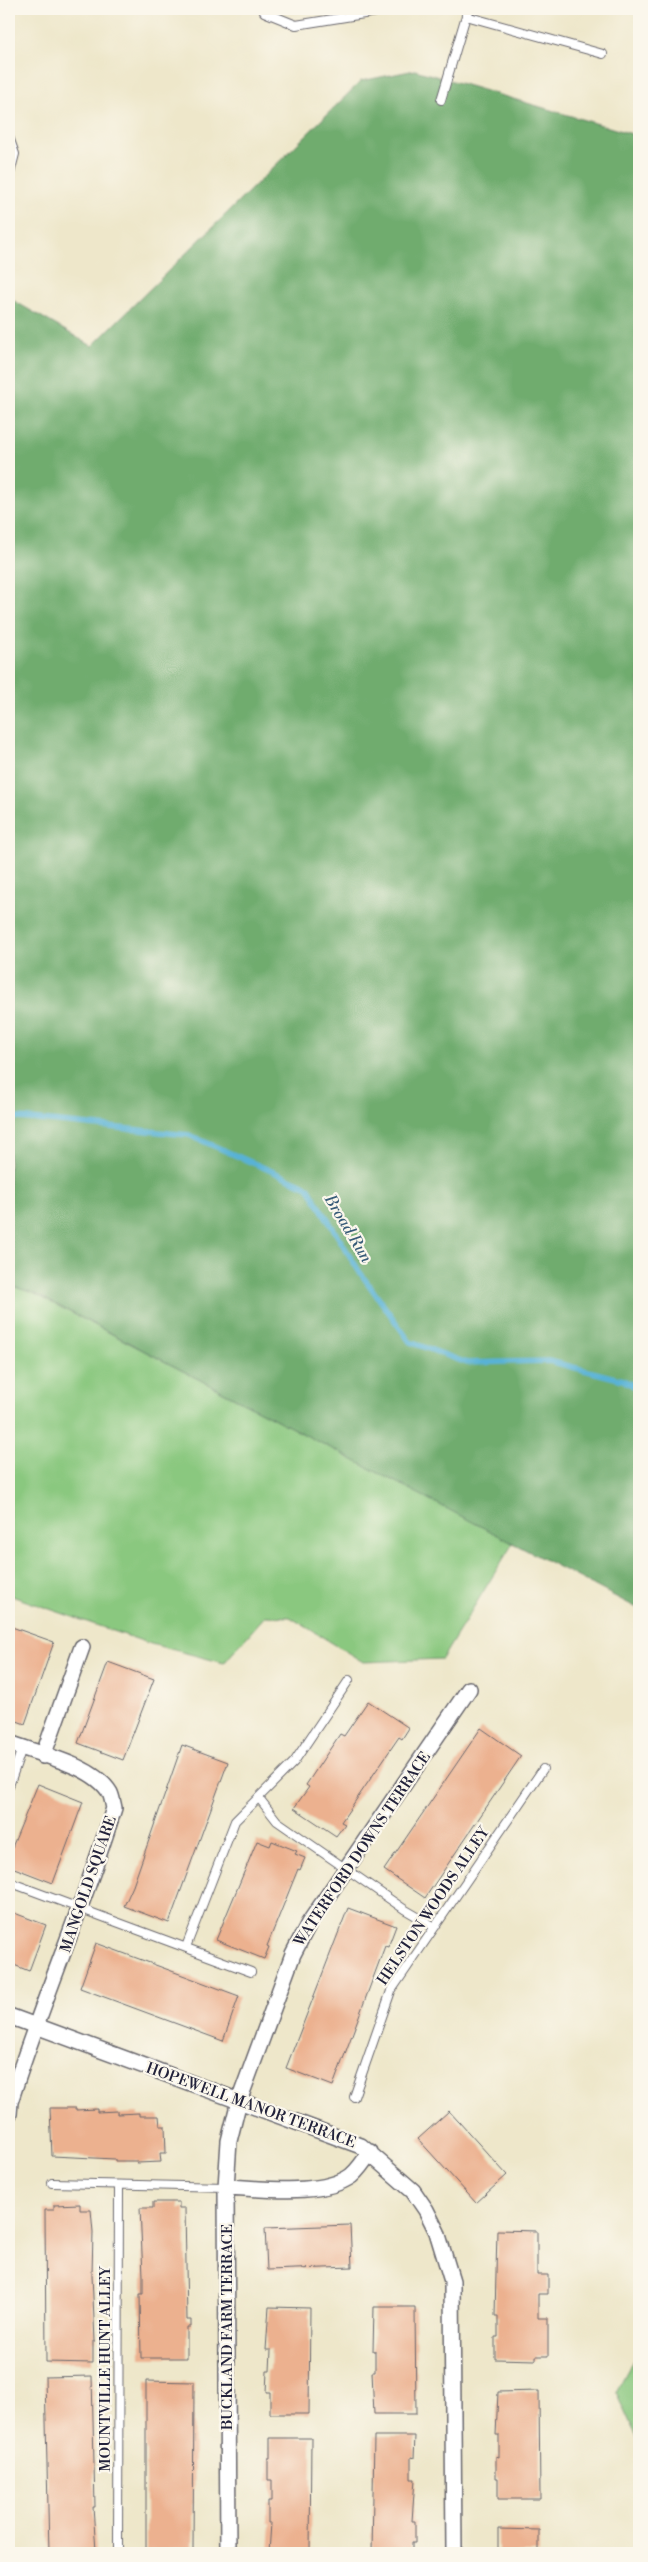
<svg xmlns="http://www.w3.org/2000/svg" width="648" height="2562" font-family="'Libre Bodoni',serif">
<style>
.green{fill:#8ac87f;stroke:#56755d}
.forest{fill:#6fac6e;stroke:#486754}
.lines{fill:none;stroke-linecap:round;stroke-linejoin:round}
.stream{stroke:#59b2d6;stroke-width:5.5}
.building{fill:#ecb18f}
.lane-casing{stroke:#69676d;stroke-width:10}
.street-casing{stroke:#69676d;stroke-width:18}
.lane{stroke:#fff;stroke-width:8}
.street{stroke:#fff;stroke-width:15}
.labels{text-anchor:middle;stroke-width:4.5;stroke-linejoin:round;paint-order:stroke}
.street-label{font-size:15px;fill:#22223b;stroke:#fbf7ec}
.water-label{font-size:16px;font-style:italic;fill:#385c79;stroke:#fbf7ec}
</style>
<rect width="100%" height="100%" fill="#fbf7ec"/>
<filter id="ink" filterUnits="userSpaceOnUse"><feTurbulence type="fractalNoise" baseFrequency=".02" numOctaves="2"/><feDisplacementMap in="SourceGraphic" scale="10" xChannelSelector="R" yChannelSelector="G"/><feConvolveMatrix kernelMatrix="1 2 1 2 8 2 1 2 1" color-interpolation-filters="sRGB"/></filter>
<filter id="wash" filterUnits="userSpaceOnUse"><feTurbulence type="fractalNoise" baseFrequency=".0096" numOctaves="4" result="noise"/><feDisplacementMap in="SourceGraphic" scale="20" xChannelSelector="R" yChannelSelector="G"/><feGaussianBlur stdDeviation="1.12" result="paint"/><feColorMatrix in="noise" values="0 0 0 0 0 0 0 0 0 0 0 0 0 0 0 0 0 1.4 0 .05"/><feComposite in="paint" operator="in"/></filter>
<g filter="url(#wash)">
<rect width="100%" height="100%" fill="#eee7ca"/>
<path class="green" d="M 9,1285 L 33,1293 L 513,1543 L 442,1659 L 363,1662 L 290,1617 L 265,1616 L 224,1663 L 151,1644 L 9,1595 Z
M 639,2349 L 639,2442 L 616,2392 Z"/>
<path class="forest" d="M 415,70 L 639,136 L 639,1609 L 34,1293 L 9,1285 L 9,298 L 92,346 L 361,81 Z"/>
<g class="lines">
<path class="stream" d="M 9,1117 L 189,1135 L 308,1187 L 359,1271 L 410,1342 L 467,1363 L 549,1361 L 623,1380 L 639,1389"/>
</g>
<g id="blocks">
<path class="building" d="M 9,1626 L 54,1642 L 25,1724 L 9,1718 Z
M 108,1662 L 154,1679 L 123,1760 L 78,1743 Z
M 368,1701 L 409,1728 L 402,1739 L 399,1737 L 341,1822 L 345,1824 L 336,1836 L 294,1808 L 309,1787 L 306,1785 L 340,1734 L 344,1736 Z
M 481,1728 L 521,1756 L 425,1898 L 384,1870 Z
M 182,1745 L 228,1762 L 169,1923 L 124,1906 L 133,1886 Z
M 38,1784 L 83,1802 L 53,1883 L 9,1866 L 13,1845 Z
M 257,1841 L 270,1846 L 272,1841 L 297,1851 L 295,1854 L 305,1858 L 300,1870 L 298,1869 L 267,1946 L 269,1947 L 264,1959 L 216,1940 Z
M 348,1908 L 396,1926 L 388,1947 L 385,1946 L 333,2086 L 286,2068 Z
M 9,1911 L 46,1925 L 29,1971 L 9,1963 Z
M 96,1943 L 239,1996 L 223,2041 L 80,1988 Z
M 50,2108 L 76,2108 L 76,2110 L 97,2109 L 97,2112 L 117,2111 L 117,2114 L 139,2113 L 139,2116 L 159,2116 L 160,2126 L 165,2126 L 166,2153 L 160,2153 L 161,2162 L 137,2163 L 137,2161 L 115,2161 L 115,2159 L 52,2156 Z
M 449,2111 L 507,2175 L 476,2203 L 418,2139 Z
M 153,2202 L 179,2202 L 179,2208 L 185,2208 L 187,2320 L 191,2320 L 191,2327 L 187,2327 L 187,2358 L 141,2358 L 140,2294 L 143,2294 L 143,2276 L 140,2208 L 153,2208 Z
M 80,2204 L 80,2210 L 91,2210 L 93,2232 L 92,2275 L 95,2341 L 93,2341 L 93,2363 L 46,2362 L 45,2210 L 54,2210 L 54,2205 Z
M 350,2225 L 352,2267 L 267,2270 L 265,2228 Z
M 497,2230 L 537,2231 L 537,2275 L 548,2275 L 548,2294 L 538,2294 L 538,2318 L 548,2318 L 548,2356 L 536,2356 L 536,2360 L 495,2359 L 495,2337 L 498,2337 L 498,2316 L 495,2316 Z
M 269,2307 L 310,2308 L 309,2414 L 270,2414 L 270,2392 L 266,2392 L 267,2371 L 270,2371 L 271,2350 L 266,2350 Z
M 374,2307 L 415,2307 L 416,2414 L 374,2414 L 372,2372 L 375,2372 L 375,2351 L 373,2351 Z
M 92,2376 L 95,2507 L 93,2507 L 96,2551 L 49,2552 L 45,2377 Z
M 146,2381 L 194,2382 L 193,2553 L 146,2553 Z
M 539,2391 L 540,2499 L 498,2499 L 498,2478 L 496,2478 L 496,2456 L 499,2457 L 499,2435 L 496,2435 L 498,2392 Z
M 374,2436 L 415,2436 L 414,2458 L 411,2457 L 411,2479 L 415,2479 L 412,2521 L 415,2521 L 415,2543 L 412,2543 L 412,2553 L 372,2553 Z
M 270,2438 L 311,2438 L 310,2553 L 269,2553 L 271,2523 L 268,2523 L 268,2501 L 272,2501 L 272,2480 L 268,2480 L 268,2459 L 270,2459 Z
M 498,2529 L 539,2530 L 539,2553 L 496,2553 L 498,2551 Z"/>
</g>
</g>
<g filter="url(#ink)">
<use href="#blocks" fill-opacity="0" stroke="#69676d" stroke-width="1"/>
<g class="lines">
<defs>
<path id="lane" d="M 264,9 L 264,12 L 296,25 L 395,9
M 466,16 L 603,54
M 441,100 L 468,9
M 9,137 L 15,154 L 9,177
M 9,1786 L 22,1748
M 259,1798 L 277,1821 L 404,1909 L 435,1927
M 9,1882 L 251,1972
M 186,1947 L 235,1821 L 294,1762 L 349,1680
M 354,2097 L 391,1991 L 543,1769
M 52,2183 L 226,2187
M 118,2553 L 119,2185"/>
<path id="street" d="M 9,1743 C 38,1754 94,1765 110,1793 C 112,1797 113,1804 114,1808 C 83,1908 41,2003 10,2102 L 9,2114
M 43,1756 L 82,1647
M 9,2016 L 361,2146 L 413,2191 L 426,2210 L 437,2232 L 452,2281 L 454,2553
M 226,2187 C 261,2188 321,2197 351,2176 C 359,2169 365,2160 370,2152
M 228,2553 L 226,2187 L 229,2141 L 239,2101 L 293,1954 L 309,1923 L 469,1689"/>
</defs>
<use href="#lane" class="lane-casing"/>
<use href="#street" class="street-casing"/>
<use href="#lane" class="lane"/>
<use href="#street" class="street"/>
</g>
</g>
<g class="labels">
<g class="street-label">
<text transform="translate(362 1849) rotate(-56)" y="5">WATERFORD DOWNS TERRACE</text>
<text transform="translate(88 1884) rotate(-71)" y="5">MANGOLD SQUARE</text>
<text transform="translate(433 1906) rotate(-56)" y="5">HELSTON WOODS ALLEY</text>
<text transform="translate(251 2105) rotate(20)" y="5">HOPEWELL MANOR TERRACE</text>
<text transform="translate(227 2327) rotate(-90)" y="5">BUCKLAND FARM TERRACE</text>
<text transform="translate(105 2369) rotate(-90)" y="5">MOUNTVILLE HUNT ALLEY</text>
</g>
<g class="water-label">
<text transform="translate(349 1228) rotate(59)" y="6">Broad Run</text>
</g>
</g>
<rect width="648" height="2562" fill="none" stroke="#fbf7ec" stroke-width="30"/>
</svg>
